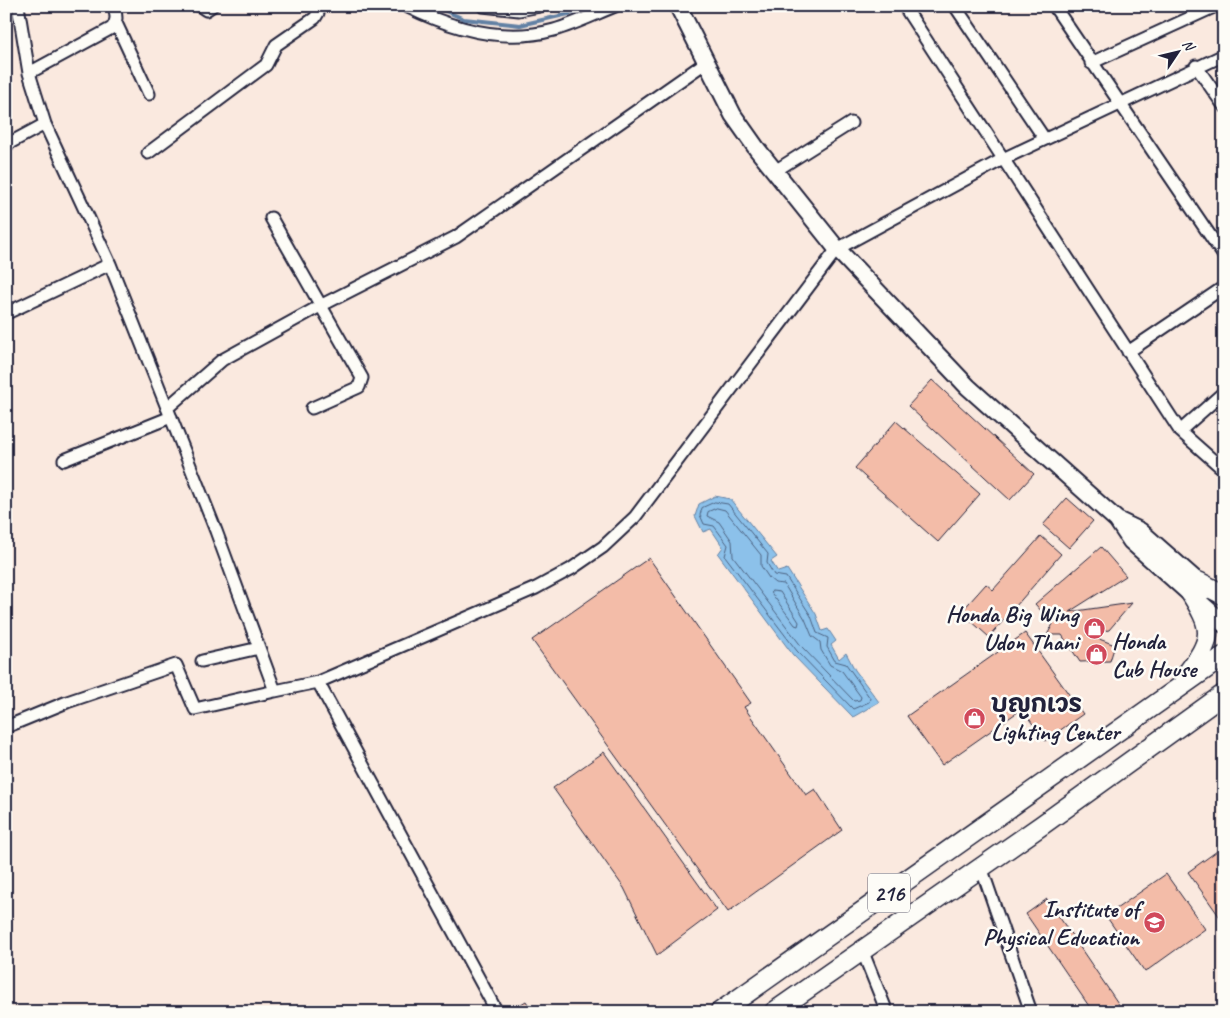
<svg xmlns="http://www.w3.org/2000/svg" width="1230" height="1018" font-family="Caveat,'Playpen Sans Thai',sans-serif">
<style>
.water{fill:#8cc1ea;stroke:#6281a4}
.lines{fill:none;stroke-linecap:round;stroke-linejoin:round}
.shore{stroke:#4c6281;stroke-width:1}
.stream{stroke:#6281a4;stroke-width:4}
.building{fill:#f3bca8;stroke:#22223b}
.minor-casing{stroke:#22223b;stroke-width:15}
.secondary-casing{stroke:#22223b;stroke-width:20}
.primary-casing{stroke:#22223b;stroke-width:22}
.minor{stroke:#fdfcf7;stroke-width:11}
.secondary{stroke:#fdfcf7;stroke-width:16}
.primary{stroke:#fdfcf7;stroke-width:19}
.labels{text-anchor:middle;stroke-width:5;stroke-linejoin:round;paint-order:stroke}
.shield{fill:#fdfcf7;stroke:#646373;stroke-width:1}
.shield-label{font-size:22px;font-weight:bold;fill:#22223b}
.poi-label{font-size:24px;font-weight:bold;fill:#22223b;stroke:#fdfcf7;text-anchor:end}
</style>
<rect width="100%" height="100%" fill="#fae9df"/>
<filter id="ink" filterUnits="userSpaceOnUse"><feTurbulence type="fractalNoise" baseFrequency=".02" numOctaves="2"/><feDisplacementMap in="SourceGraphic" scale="10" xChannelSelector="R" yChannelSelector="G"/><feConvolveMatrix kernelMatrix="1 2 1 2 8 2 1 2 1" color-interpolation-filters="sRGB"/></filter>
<g filter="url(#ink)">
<path class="water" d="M 715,496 L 730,499 L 777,557 L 771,561 L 778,572 L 787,569 L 816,614 L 822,631 L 828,629 L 836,641 L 831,645 L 839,659 L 846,653 L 855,670 L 879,702 L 853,717 L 793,655 L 718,554 L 723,547 L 711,529 L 703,532 L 695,516 L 699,504 Z"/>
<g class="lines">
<path class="shore" d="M 715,502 L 728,504 L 768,554 L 767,563 L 774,575 L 786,577 L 811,616 L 817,633 L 828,638 L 827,647 L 835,661 L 846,664 L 870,698 L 869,702 L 853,709 L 797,651 L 725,556 L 728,545 L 714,526 L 704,524 L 700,515 L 702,508 Z
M 717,508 L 725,510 L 761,555 L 761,566 L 769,578 L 775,583 L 784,584 L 805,619 L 812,636 L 820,642 L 821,650 L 830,665 L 842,671 L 861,697 L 860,700 L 854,701 L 802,647 L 733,556 L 732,541 L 719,522 L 707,516 L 708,512 Z
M 772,591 L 780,592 L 799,622 L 798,626 L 795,625 L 772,594 Z"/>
<path class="stream" d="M 434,6 L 464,19 L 520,25 L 573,13 L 587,6"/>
</g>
<path class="building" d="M 932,380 L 1034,474 L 1010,500 L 908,406 Z
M 896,421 L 980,494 L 938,542 L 855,468 Z
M 1067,498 L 1093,521 L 1069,548 L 1043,525 Z
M 1041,536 L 1061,554 L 989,637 L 961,612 L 986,584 L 993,590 Z
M 1101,547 L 1126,576 L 1069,612 L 1132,603 L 1109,630 L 1086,634 L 1115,645 L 1110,661 L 1080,662 L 1062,635 L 1047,635 L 1053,624 L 1035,604 Z
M 649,558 L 751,703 L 744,707 L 806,795 L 815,789 L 842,830 L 728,912 L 532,640 Z
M 1025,633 L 1083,714 L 1045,741 L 1022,709 L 942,765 L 907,716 Z
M 604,752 L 717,910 L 657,955 L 624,888 L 553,788 Z
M 1224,846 L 1224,923 L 1188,872 Z
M 1166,874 L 1205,929 L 1145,972 L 1106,916 Z
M 1047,899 L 1124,1012 L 1093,1012 L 1026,914 Z
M 526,1001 L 533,1012 L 508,1012 Z"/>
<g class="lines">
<defs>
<path id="minor" d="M 18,6 L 29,73 L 45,124 L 110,264 L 216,531 L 275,691 L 318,682 L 536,588 L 571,569 L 603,547 L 635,517 L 837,249 L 1003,159 L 1224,55
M 200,6 L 206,10 L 212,6
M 406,6 C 452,29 503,44 554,30 C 575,24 595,14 615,6
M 483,6 L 519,10 L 540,6
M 904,6 L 1180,431 L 1224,470
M 955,6 L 1044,138
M 1054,6 L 1224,256
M 116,23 L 149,94
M 1091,63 L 1216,6
M 1196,66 L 1224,106
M 29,73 L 112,28 C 118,20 116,15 114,6
M 6,145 L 45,124
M 148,153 L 266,65 L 276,45 L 315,18 L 318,13 L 317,6
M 775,171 L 851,123
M 271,218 L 362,378 L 359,387 L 312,408
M 7,313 L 110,264
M 1128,352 L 1224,287
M 167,408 L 222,360 L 322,305 L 456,237 L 705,63
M 1180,431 L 1224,392
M 64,460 L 171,417
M 202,661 L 259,648
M 318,682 L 497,1012
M 6,727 L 67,702 L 176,665 L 195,709 L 275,691
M 981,867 L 1031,1012
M 862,950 L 887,1012"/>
<path id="secondary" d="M 678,6 L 733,115 L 757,149 L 837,249 L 968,387 L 1117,520 L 1131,541 L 1224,624
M 1117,520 L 1140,531 L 1207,590"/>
<path id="primary" d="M 1199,582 L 1224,595
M 1185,676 C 1215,637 1214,630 1188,589
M 720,1012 L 1224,656
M 774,1012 L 1042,825 L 1224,694"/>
</defs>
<use href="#minor" class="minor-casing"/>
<use href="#secondary" class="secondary-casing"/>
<use href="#primary" class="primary-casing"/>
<use href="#minor" class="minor"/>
<use href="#secondary" class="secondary"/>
<use href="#primary" class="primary"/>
</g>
</g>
<defs>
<symbol id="shop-disc" viewBox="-11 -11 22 22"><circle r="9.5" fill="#d1495b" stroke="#fdfcf7"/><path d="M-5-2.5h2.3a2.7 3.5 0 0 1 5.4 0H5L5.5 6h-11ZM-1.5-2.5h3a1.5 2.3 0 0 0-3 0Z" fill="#fff"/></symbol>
<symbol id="university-disc" viewBox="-11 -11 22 22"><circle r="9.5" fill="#d1495b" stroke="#fdfcf7"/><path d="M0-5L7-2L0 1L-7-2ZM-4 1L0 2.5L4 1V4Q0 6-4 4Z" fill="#fff"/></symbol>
</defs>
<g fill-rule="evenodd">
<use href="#shop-disc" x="1082" y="616" width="25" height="25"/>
<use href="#shop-disc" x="1084" y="642" width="25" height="25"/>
<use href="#shop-disc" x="962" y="706" width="25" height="25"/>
<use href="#university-disc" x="1142" y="910" width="25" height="25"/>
</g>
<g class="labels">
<rect class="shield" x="868" y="873.5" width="42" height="39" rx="4"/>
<g class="shield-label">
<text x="889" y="901">216</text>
</g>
<g class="poi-label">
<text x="1078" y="622">Honda Big Wing<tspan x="1078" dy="28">Udon Thani</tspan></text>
<text x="1112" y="649" text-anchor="start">Honda<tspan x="1112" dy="28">Cub House</tspan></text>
<text x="991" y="712" text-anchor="start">บุญกเวร<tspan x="991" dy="28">Lighting Center</tspan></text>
<text x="1139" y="917">Institute of<tspan x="1139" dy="28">Physical Education</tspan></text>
</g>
</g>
<rect width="1230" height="1018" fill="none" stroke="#fdfcf7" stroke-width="25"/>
<rect x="12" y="12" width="1205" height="993" fill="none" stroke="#22223b" stroke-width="2" filter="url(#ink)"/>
<g transform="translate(1178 52) rotate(55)" stroke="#fdfcf7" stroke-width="4" paint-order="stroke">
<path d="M0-4L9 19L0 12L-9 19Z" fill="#22223b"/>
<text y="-8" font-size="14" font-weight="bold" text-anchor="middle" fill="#22223b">N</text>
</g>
</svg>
